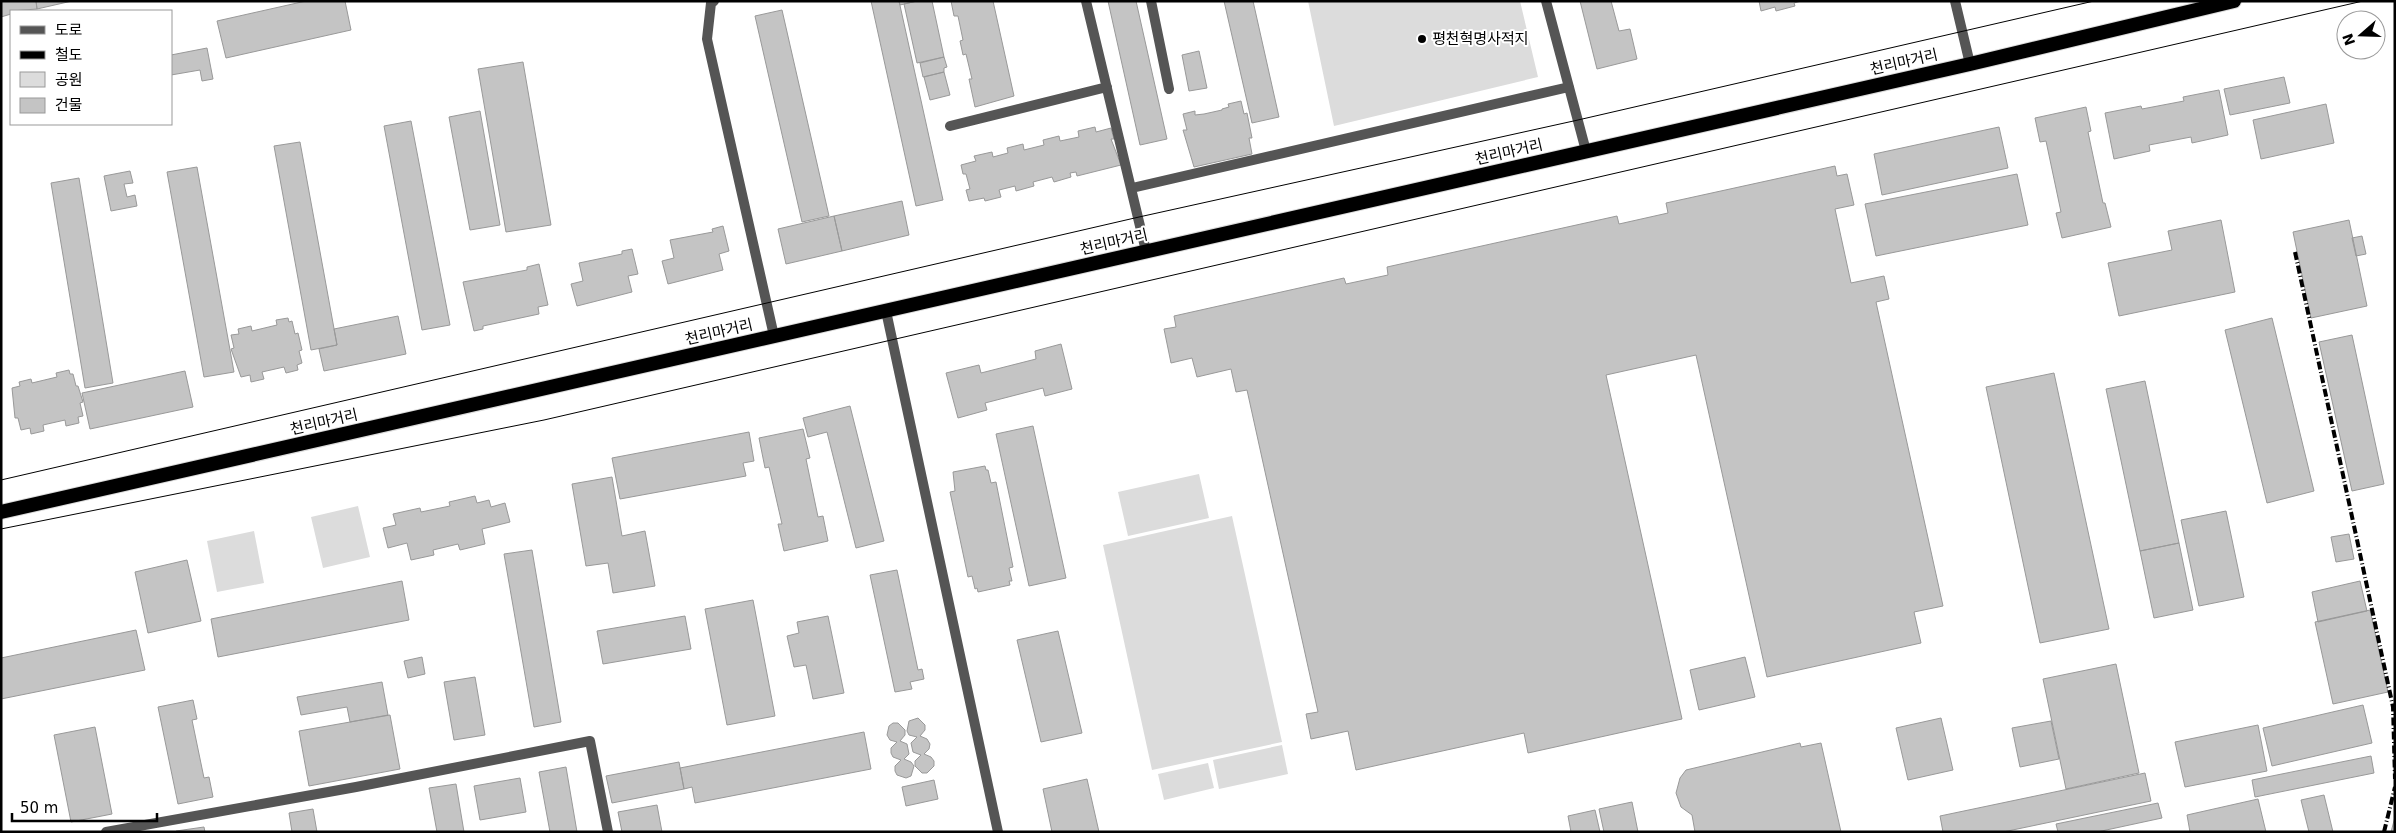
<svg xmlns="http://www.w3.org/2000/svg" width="2396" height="833" font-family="'DejaVu Sans','Noto Sans KR',sans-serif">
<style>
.green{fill:#dcdcdc}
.building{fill:#c4c4c4;stroke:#999}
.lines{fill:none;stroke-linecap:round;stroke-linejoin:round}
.trunk-casing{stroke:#dbdbdb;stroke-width:16}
.minor{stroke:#555;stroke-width:10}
.tertiary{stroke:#555;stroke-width:10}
.trunk{stroke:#000;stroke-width:14}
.tram{stroke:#000;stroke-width:1}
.rail{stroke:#000;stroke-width:4;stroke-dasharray:8 2.5 1 2.5;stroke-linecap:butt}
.poi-dot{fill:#000;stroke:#fff;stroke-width:2}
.labels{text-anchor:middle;stroke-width:4;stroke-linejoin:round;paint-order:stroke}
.poi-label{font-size:15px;fill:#000;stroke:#fff;text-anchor:start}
.street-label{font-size:15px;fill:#000;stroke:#fff}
</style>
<rect width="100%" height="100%" fill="#fff"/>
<path class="green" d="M 1308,1 L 1520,1 L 1538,77 L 1334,126 Z
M 1199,474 L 1209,518 L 1128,536 L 1118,492 Z
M 358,506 L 370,557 L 323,568 L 311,517 Z
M 1232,516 L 1282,742 L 1152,770 L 1103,545 Z
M 254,531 L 264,583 L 217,592 L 207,541 Z
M 1282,745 L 1288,774 L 1219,789 L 1213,760 Z
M 1208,763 L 1214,788 L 1164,800 L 1158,774 Z"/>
<path class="building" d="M 1,1 L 36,1 L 37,9 L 11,11 L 11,14 L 1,17 Z
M 36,1 L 72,1 L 37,9 Z
M 306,1 L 345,1 L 351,30 L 226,58 L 217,21 Z
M 871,1 L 899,1 L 943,200 L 916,206 Z
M 899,1 L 917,1 L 900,5 Z
M 917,1 L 932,1 L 944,57 L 917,63 L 904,4 Z
M 951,1 L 993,1 L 1014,96 L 975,107 L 969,79 L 972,79 L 966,54 L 963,55 L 960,41 L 963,40 L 958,16 L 954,16 Z
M 1108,1 L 1136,1 L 1167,139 L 1140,145 Z
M 1224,1 L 1253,1 L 1279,117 L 1252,123 Z
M 1580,1 L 1611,1 L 1619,31 L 1630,29 L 1637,59 L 1597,69 Z
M 1759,1 L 1801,1 L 1794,3 L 1795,6 L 1776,11 L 1775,7 L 1761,11 Z
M 782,10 L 829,216 L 802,222 L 755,16 Z
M 207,48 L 213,79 L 202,81 L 200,70 L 171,75 L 171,55 Z
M 1199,51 L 1207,88 L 1189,91 L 1182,55 Z
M 944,57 L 947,67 L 944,68 L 944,72 L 923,77 L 920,63 Z
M 523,62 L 551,225 L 506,232 L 478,69 Z
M 944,72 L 950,95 L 930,100 L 924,77 Z
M 2284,77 L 2290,103 L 2230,115 L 2224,89 Z
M 2219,90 L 2228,135 L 2192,143 L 2191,137 L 2149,145 L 2150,151 L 2114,159 L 2105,113 L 2141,106 L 2142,109 L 2184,101 L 2183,97 Z
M 1241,101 L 1244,114 L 1247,113 L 1252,138 L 1249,138 L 1252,154 L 1194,167 L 1183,130 L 1187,130 L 1183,114 L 1195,111 L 1195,115 L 1204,114 L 1222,110 L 1222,109 L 1229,107 L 1228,104 Z
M 2326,104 L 2334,143 L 2261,159 L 2253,120 Z
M 2086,107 L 2091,131 L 2088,132 L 2103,203 L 2105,203 L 2111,227 L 2062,238 L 2056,213 L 2061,212 L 2046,141 L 2040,142 L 2035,118 Z
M 480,111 L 500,225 L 470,230 L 449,117 Z
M 411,121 L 450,325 L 422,330 L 384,126 Z
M 1095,127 L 1096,132 L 1111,128 L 1114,139 L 1111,139 L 1121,165 L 1077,176 L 1076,172 L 1070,173 L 1071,177 L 1054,182 L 1052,177 L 1033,182 L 1034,186 L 1016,191 L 1015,186 L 999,190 L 1001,197 L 985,201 L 984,198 L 969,201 L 966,190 L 970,189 L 966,174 L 963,174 L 961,165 L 976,161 L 974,156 L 992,152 L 993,157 L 1008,153 L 1007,148 L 1023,144 L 1024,150 L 1044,145 L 1043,140 L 1059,136 L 1060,141 L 1079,137 L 1078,131 Z
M 1999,127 L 2008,168 L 1882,195 L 1874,154 Z
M 300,142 L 337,345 L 311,350 L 274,146 Z
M 1835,166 L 1837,176 L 1847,174 L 1854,205 L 1835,209 L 1851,283 L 1884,276 L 1889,299 L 1876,302 L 1943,606 L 1914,612 L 1921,643 L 1767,677 L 1696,355 L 1606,375 L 1682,719 L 1528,753 L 1524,733 L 1356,770 L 1348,731 L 1311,739 L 1306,714 L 1318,712 L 1247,390 L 1236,392 L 1231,369 L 1197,377 L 1192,358 L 1171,363 L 1164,329 L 1176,327 L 1174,316 L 1344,278 L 1346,284 L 1388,275 L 1387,267 L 1617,216 L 1619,224 L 1668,213 L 1666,203 Z
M 197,167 L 234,372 L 204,377 L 167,172 Z
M 130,171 L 133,183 L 124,184 L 127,197 L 135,195 L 137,206 L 111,211 L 104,176 Z
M 2017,174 L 2028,225 L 1876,256 L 1865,204 Z
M 79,178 L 113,383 L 85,388 L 51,183 Z
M 902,201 L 909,235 L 842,251 L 834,216 Z
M 834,216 L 842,251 L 786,264 L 778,229 Z
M 2221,220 L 2235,292 L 2119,316 L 2108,263 L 2172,250 L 2168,231 Z
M 2349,220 L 2367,306 L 2311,318 L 2293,232 Z
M 723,226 L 729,251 L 719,254 L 723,270 L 668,284 L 662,261 L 674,258 L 670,240 L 713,232 L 712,229 Z
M 2362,236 L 2366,254 L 2356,256 L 2352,238 Z
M 632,249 L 638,274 L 628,276 L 632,292 L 577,306 L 571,284 L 583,281 L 579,263 L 622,254 L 622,251 Z
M 539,264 L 548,305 L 538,307 L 539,314 L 483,326 L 483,329 L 474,331 L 463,282 L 527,270 L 527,267 Z
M 398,316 L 406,354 L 324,371 L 319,349 L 337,345 L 334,329 Z
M 288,318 L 289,322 L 292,321 L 295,334 L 298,333 L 302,350 L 299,351 L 302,363 L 297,365 L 298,370 L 286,373 L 284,367 L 262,372 L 264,379 L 251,382 L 250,375 L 241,377 L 231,349 L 234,348 L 231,335 L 239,334 L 238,329 L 251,326 L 252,331 L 277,325 L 276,320 Z
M 2272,318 L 2314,491 L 2267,503 L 2225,330 Z
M 2352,335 L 2384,484 L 2352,491 L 2319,342 Z
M 1061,344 L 1072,389 L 1045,396 L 1043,388 L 985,403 L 987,410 L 958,418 L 946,373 L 979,365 L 981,373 L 1036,359 L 1035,351 Z
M 69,370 L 70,374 L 73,374 L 76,386 L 78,386 L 83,402 L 80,403 L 83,416 L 78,417 L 79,423 L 66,426 L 65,420 L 43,425 L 44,431 L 31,434 L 30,428 L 21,430 L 18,418 L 15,418 L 12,388 L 20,386 L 19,382 L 31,379 L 32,383 L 57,377 L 56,373 Z
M 185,371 L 193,407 L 90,429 L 82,393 Z
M 2054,373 L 2109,629 L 2040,643 L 1986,387 Z
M 2145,381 L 2179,543 L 2140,551 L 2106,389 Z
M 850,406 L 884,541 L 856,548 L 827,432 L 808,437 L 803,418 Z
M 1033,426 L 1066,578 L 1029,586 L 996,434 Z
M 803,429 L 810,458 L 806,459 L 818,517 L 823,516 L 828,541 L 784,551 L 778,524 L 782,524 L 769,467 L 765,468 L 759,438 Z
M 749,432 L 754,461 L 743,463 L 746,476 L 620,499 L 612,458 Z
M 985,466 L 986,470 L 988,470 L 991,483 L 996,482 L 1013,567 L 1009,568 L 1012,581 L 1009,581 L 1010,585 L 978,592 L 977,588 L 975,589 L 972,576 L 968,577 L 950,492 L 955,491 L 953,472 Z
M 612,477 L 622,536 L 645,531 L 655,586 L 613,593 L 608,563 L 586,566 L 572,484 Z
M 475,496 L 477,503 L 489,500 L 491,507 L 505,503 L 510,522 L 482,529 L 485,544 L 460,550 L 458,544 L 433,550 L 434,555 L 411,560 L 407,543 L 388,548 L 383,528 L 396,525 L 393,514 L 420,508 L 421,512 L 450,506 L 449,502 Z
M 2226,511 L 2244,597 L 2199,606 L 2181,520 Z
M 2349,534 L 2354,559 L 2336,562 L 2331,537 Z
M 2179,543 L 2193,610 L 2154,618 L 2140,551 Z
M 532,550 L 561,722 L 534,727 L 504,554 Z
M 187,560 L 201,621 L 148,633 L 135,572 Z
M 897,570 L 918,670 L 922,669 L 924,679 L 910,682 L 912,689 L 895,692 L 870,575 Z
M 402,581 L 409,620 L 218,657 L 211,619 Z
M 2360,581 L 2367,611 L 2318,622 L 2312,592 Z
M 753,600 L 775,716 L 727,725 L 705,609 Z
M 2370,610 L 2388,692 L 2333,704 L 2315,622 Z
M 685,616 L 691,649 L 603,664 L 597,631 Z
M 828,616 L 844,693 L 813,699 L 806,665 L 794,667 L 787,636 L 799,633 L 797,622 Z
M 136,630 L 145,670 L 1,699 L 1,658 Z
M 1058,631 L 1082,733 L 1041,742 L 1017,640 Z
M 422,657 L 425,674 L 408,678 L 404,661 Z
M 1745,657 L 1755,697 L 1699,710 L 1690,670 Z
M 2116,664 L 2139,773 L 2066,789 L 2043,679 Z
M 475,677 L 485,735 L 454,740 L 444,682 Z
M 382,682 L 388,715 L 350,722 L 347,707 L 301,715 L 297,697 Z
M 193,700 L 197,719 L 192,720 L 204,778 L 209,777 L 213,797 L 178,804 L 158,707 Z
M 2363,705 L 2372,743 L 2272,766 L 2263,728 Z
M 390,715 L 400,769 L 309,786 L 299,731 Z
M 918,718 L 925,725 L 925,730 L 920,736 L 927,739 L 930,744 L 929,749 L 924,754 L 931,757 L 934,761 L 934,766 L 927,773 L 922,773 L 915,766 L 915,761 L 921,755 L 913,752 L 911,743 L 917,737 L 909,735 L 907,731 L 909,721 Z
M 1941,718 L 1953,770 L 1908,780 L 1896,728 Z
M 2051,721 L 2059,759 L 2020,767 L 2012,728 Z
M 893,723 L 898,723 L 905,730 L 905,735 L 900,741 L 907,744 L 909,754 L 904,759 L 911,762 L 914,766 L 911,776 L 906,778 L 897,775 L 895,771 L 895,766 L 901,760 L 893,757 L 891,753 L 891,748 L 897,742 L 890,740 L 887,735 L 889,726 Z
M 2258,725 L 2267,771 L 2185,787 L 2175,742 Z
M 95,727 L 112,814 L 71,822 L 54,735 Z
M 864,732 L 871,769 L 695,803 L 692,787 L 684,789 L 680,768 Z
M 1800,743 L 1801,747 L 1821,743 L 1841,832 L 1695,832 L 1692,815 L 1681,807 L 1676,793 L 1680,778 L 1686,770 Z
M 2371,756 L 2374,773 L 2255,797 L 2252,780 Z
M 679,762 L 684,789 L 612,803 L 606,776 Z
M 566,767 L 577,832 L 550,832 L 539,772 Z
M 2145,773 L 2151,801 L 2003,832 L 1943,832 L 1940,816 Z
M 520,778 L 526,812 L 480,820 L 474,786 Z
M 1087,779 L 1099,832 L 1052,832 L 1043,789 Z
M 934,780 L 938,799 L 906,806 L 902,787 Z
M 456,784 L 464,832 L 437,832 L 429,788 Z
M 2324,795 L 2333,832 L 2309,832 L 2301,800 Z
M 2258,799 L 2266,832 L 2190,832 L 2187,815 Z
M 1632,802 L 1638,832 L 1604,832 L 1599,809 Z
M 2158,803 L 2162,818 L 2097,832 L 2058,832 L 2056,824 Z
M 657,805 L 662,832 L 622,832 L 618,812 Z
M 313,809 L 317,832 L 292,832 L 289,813 Z
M 1595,810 L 1600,832 L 1571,832 L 1568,816 Z
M 2395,817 L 2395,832 L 2391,832 Z
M 204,827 L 205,832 L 176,832 L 176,831 Z"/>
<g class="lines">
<defs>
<path id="trunk" d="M 1,512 L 1970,64 L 2234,1"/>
</defs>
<use href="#trunk" class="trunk-casing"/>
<path class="minor" d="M 714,1 L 711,3 L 707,39 L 774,336
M 1086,1 L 1146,251
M 1151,1 L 1169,89
M 1546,1 L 1586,151
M 950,126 L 1107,87
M 1132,188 L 1569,87
M 886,311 L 998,832
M 106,832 L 356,787 L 590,741 L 608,832"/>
<path class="tertiary" d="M 1955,1 L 1970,64"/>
<use href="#trunk" class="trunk"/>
<path class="tram" d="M 1,480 L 1139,217 L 1578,120 L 2094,1
M 1,529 L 544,420 L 2363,1"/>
<path class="rail" d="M 2295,252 L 2393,707 L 2395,779
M 2384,832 L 2395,787"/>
</g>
<circle class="poi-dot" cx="1422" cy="39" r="5"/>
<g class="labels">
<g class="poi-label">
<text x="1432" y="44">평천혁명사적지</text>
</g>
<g class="street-label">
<text transform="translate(1904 62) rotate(-13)" y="5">천리마거리</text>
<text transform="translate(1509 152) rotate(-13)" y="5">천리마거리</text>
<text transform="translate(1114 242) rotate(-13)" y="5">천리마거리</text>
<text transform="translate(719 332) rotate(-13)" y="5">천리마거리</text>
<text transform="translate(324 422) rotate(-13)" y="5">천리마거리</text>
</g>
</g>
<rect width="2396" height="833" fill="none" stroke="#000000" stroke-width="5"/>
<rect x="10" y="10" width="162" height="115" fill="#ffffff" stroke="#999999"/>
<rect x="20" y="26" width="25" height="8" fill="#555555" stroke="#999999"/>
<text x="55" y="35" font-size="15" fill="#000000">도로</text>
<rect x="20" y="51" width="25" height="8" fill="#000000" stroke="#999999"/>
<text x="55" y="60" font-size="15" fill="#000000">철도</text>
<rect x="20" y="72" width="25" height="15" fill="#dcdcdc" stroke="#999999"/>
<text x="55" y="85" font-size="15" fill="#000000">공원</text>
<rect x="20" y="98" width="25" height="15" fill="#c4c4c4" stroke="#999999"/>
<text x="55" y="110" font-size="15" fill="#000000">건물</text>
<g transform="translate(2361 35) rotate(250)"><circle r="24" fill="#ffffff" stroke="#999999"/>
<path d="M0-4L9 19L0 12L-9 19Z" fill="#000000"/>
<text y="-8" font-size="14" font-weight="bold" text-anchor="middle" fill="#000000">N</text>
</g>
<path d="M12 813v8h145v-8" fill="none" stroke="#000000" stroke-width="2.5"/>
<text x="20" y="813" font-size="15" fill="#000000" stroke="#ffffff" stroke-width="4" paint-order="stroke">50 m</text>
</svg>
